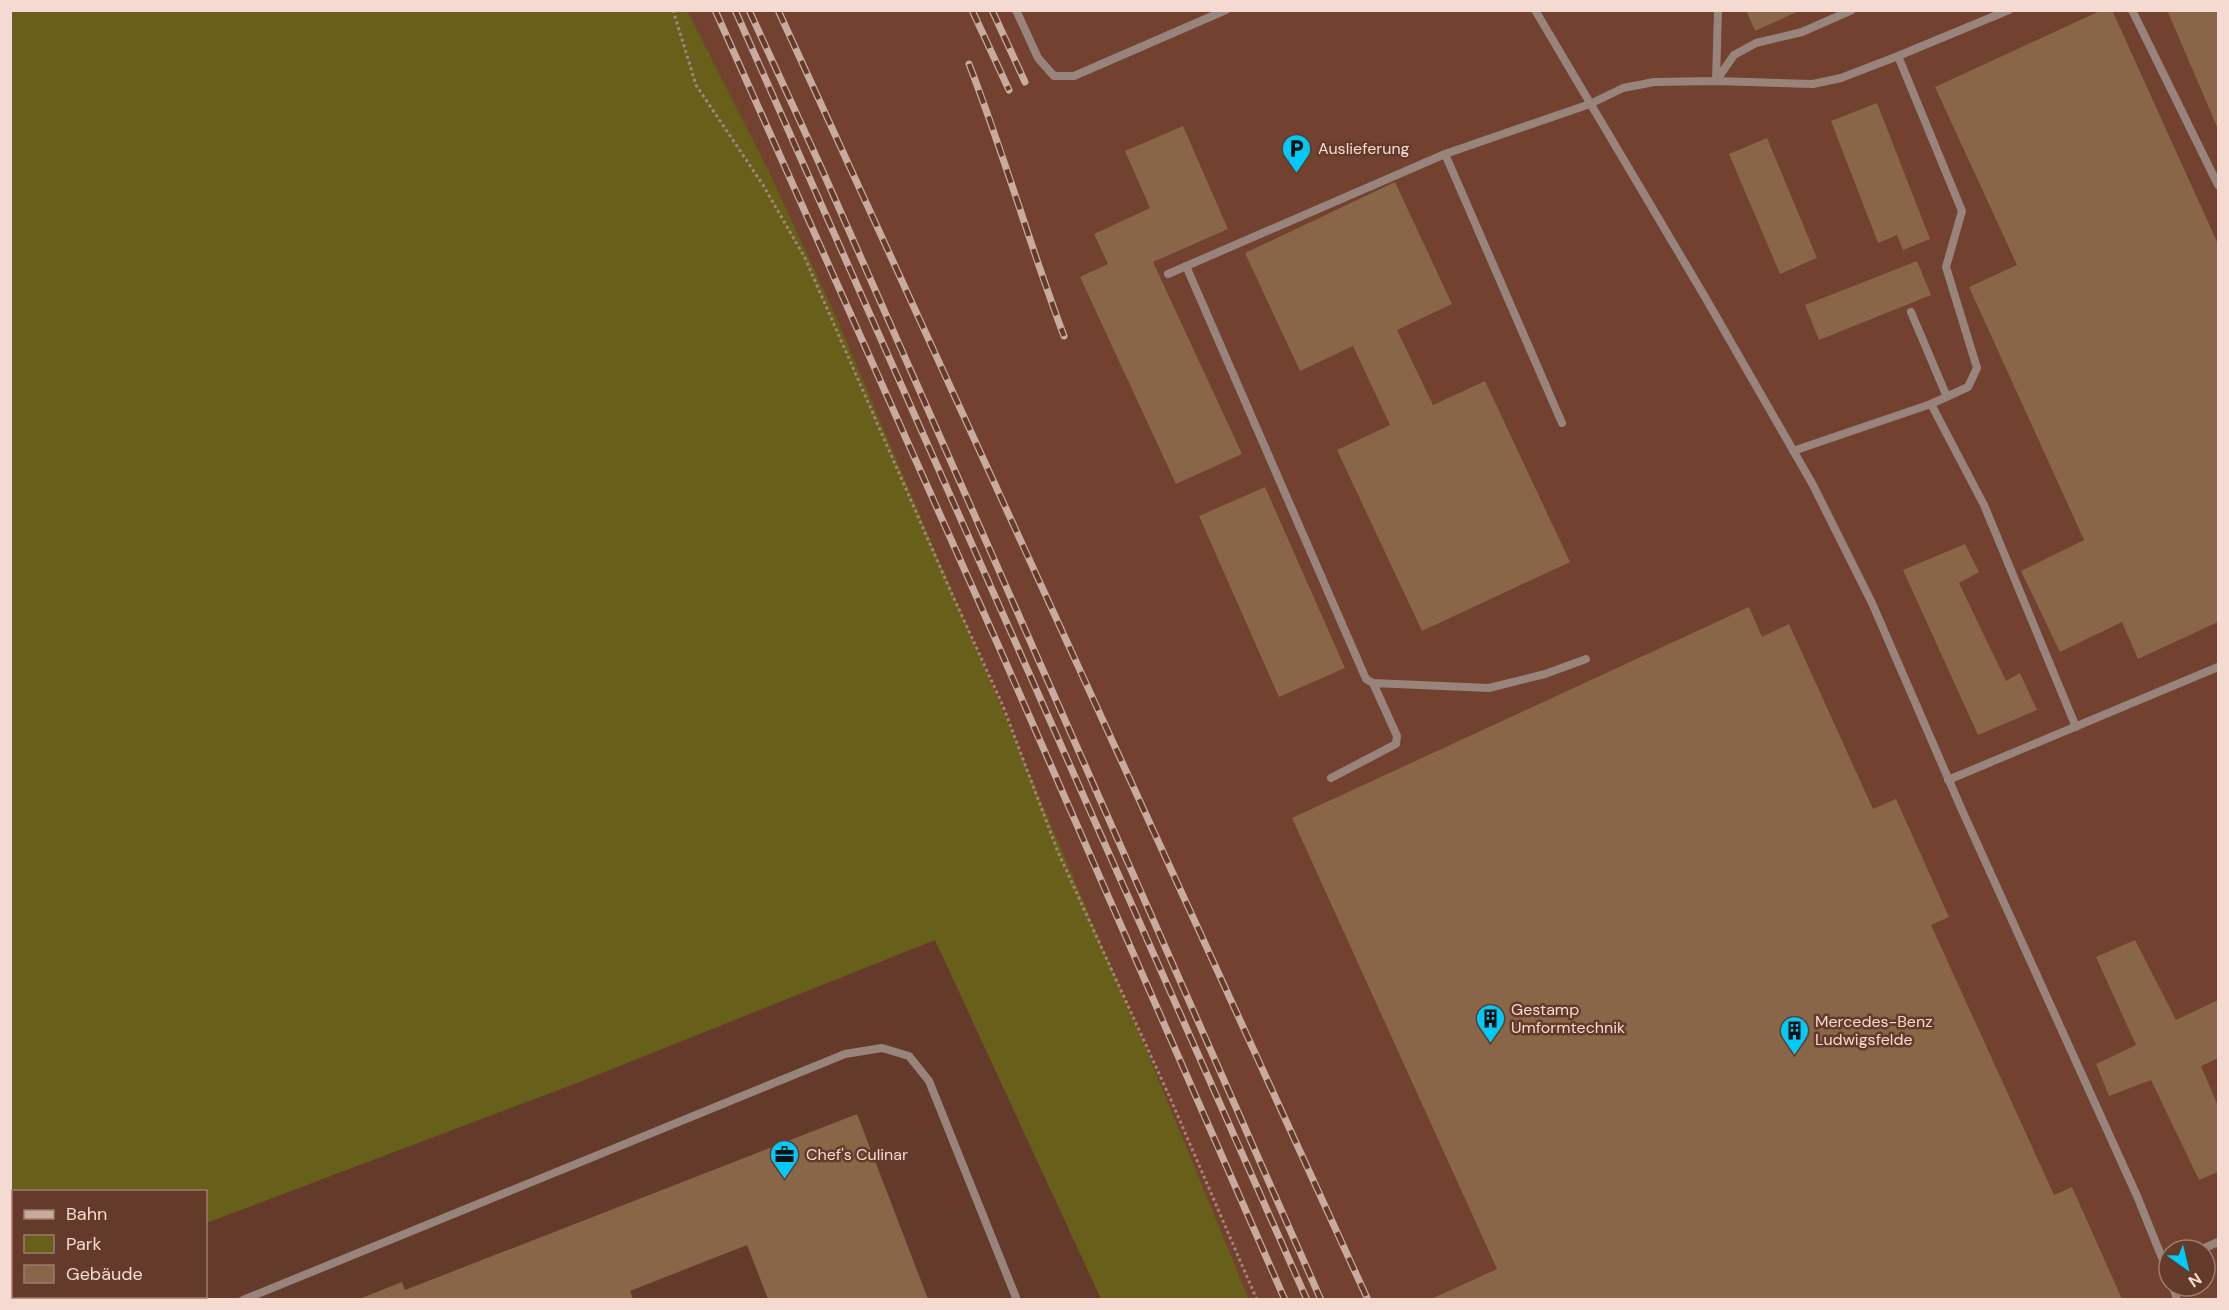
<svg xmlns="http://www.w3.org/2000/svg" width="2229" height="1310" font-family="'DM Sans',sans-serif">
<style>
.built{fill:#72412f;fill-rule:evenodd}
.green{fill:#685f1b}
.building{fill:#896647}
.lines{fill:none;stroke-linecap:round;stroke-linejoin:round}
.path{stroke:#a68376;stroke-width:3;stroke-dasharray:3 3;stroke-linecap:butt}
.service{stroke:#99847c;stroke-width:8}
.rail-casing{stroke:#c8aa9e;stroke-width:7}
.rail{stroke:#643b2b;stroke-width:4.5;stroke-dasharray:14;stroke-linecap:butt}
.labels{text-anchor:middle;stroke-width:5;stroke-linejoin:round;paint-order:stroke}
.poi-label{font-size:16px;fill:#f4dad0;stroke:#643b2b;text-anchor:start}
</style>
<rect width="100%" height="100%" fill="#643b2b"/>
<path class="built" d="M 688,11 L 2218,11 L 2218,1299 L 1249,1299 L 1144,1044 L 836,316 L 773,180 ZM 2169,1250 L 2205,1250 L 2205,1286 L 2169,1286 Z"/>
<path class="green" d="M 11,10 L 688,11 L 773,180 L 836,316 L 1144,1044 L 1249,1299 L 1101,1299 L 935,940 L 577,1083 L 206,1223 L 206,1192 L 14,1192 L 14,1295 L 11,1296 Z"/>
<path class="building" d="M 1746,10 L 1801,10 L 1755,31 Z
M 2102,10 L 2112,10 L 2218,244 L 2218,622 L 2138,659 L 2122,622 L 2060,652 L 2021,571 L 2084,540 L 1969,287 L 2017,265 L 1935,87 Z
M 2167,10 L 2218,10 L 2218,129 Z
M 1877,103 L 1930,239 L 1903,250 L 1897,235 L 1878,243 L 1831,121 Z
M 1183,126 L 1228,229 L 1153,262 L 1242,454 L 1176,484 L 1080,277 L 1108,264 L 1094,234 L 1150,208 L 1125,151 Z
M 1767,138 L 1817,258 L 1780,274 L 1729,154 Z
M 1395,182 L 1452,304 L 1397,330 L 1433,405 L 1485,381 L 1570,562 L 1422,631 L 1337,450 L 1390,425 L 1353,346 L 1300,371 L 1245,253 Z
M 1917,261 L 1931,295 L 1819,340 L 1805,305 Z
M 1265,487 L 1345,668 L 1279,697 L 1199,516 Z
M 1965,544 L 1979,572 L 1959,583 L 2006,681 L 2020,673 L 2037,710 L 1978,735 L 1903,570 Z
M 1749,607 L 1762,637 L 1789,624 L 1873,809 L 1896,799 L 1949,917 L 1931,925 L 2054,1195 L 2072,1187 L 2122,1299 L 1431,1299 L 1497,1269 L 1292,818 Z
M 2135,940 L 2176,1020 L 2218,1000 L 2218,1058 L 2201,1066 L 2218,1106 L 2218,1172 L 2199,1180 L 2151,1080 L 2109,1096 L 2096,1064 L 2136,1045 L 2096,957 Z
M 857,1114 L 928,1299 L 768,1299 L 747,1245 L 630,1291 L 633,1299 L 359,1299 L 402,1282 L 405,1290 Z"/>
<g class="lines">
<path class="path" d="M 673,10 L 696,85 L 763,185 L 805,258 L 947,583 L 1003,706 L 1058,852 L 1171,1100 L 1257,1300"/>
<path class="service" d="M 1016,10 L 1038,58 L 1054,76 L 1074,76 L 1226,10
M 1535,10 L 1705,297 L 1813,485 L 1872,603 L 1961,808 L 2137,1196 L 2169,1275
M 2132,10 L 2218,185
M 1716,81 L 1734,55 L 1756,43 L 1802,32 L 1852,10
M 1716,81 L 1718,10
M 1445,154 L 1562,423
M 1186,266 L 1366,679 L 1373,683 L 1489,688 L 1545,674 L 1586,659
M 1168,274 L 1445,154 L 1590,104 L 1623,88 L 1654,82 L 1716,81 L 1813,84 L 1841,78 L 1898,56 L 2009,10
M 1911,312 L 1947,397
M 1931,404 L 1984,505 L 2076,727
M 1793,451 L 1931,404 L 1968,387 L 1977,368 L 1946,267 L 1962,211 L 1898,56
M 1331,778 L 1396,744 L 1397,736 L 1373,683
M 1948,780 L 2218,667
M 2200,1250 L 2218,1242
M 2173,1286 L 2177,1300
M 243,1300 L 845,1054 L 882,1048 L 909,1056 L 929,1081 L 1017,1300"/>
<defs>
<path id="rail" d="M 715,10 L 999,647 L 1285,1300
M 735,10 L 1307,1300
M 749,10 L 820,165 L 1321,1300
M 778,10 L 1368,1300
M 972,10 L 1009,90
M 992,10 L 1025,82
M 969,64 C 1004,154 1030,246 1064,336"/>
</defs>
<use href="#rail" class="rail-casing"/>
<use href="#rail" class="rail"/>
</g>
<defs>
<symbol id="parking-pin" viewBox="-11 -11 22 30"><path d="M0 17L-7.5 6A9.5 9.5 0 1 1 7.5 6Z" fill="#00cbf8" stroke="#643b2b"/><path d="M-3.5-5.5H1a3.5 3.5 0 0 1 0 7H-1V5.5H-3.5ZM-1-3.4V-.6H.8a1.4 1.4 0 0 0 0-2.8Z" fill="#111"/></symbol>
<symbol id="building-pin" viewBox="-11 -11 22 30"><path d="M0 17L-7.5 6A9.5 9.5 0 1 1 7.5 6Z" fill="#00cbf8" stroke="#643b2b"/><path d="M-4-6H4V6H1V3H-1V6H-4ZM-2.5-4.3h1.7v1.8h-1.7ZM.8-4.3h1.7v1.8H.8ZM-2.5-1h1.7V.8h-1.7ZM.8-1h1.7V.8H.8Z" fill="#111"/></symbol>
<symbol id="office-pin" viewBox="-11 -11 22 30"><path d="M0 17L-7.5 6A9.5 9.5 0 1 1 7.5 6Z" fill="#00cbf8" stroke="#643b2b"/><path d="M-6-3h4V-5.5h4V-3h4V5H-6ZM-1-4.5V-3h2v-1.5ZM-6 0V1H6V0Z" fill="#111"/></symbol>
</defs>
<g fill-rule="evenodd">
<use href="#parking-pin" x="1280" y="132" width="33" height="45"/>
<use href="#building-pin" x="1474" y="1002" width="33" height="45"/>
<use href="#building-pin" x="1778" y="1014" width="33" height="45"/>
<use href="#office-pin" x="768" y="1138" width="33" height="45"/>
</g>
<g class="labels">
<g class="poi-label">
<text x="1318" y="154">Auslieferung</text>
<text x="1511" y="1015">Gestamp<tspan x="1511" dy="18">Umformtechnik</tspan></text>
<text x="1815" y="1027">Mercedes-Benz<tspan x="1815" dy="18">Ludwigsfelde</tspan></text>
<text x="806" y="1160">Chef's Culinar</text>
</g>
</g>
<rect width="2229" height="1310" fill="none" stroke="#f4dad0" stroke-width="24"/>
<rect x="12" y="1190" width="195" height="108" fill="#643b2b" stroke="#9e7b6d" stroke-width="1.5"/>
<rect x="24" y="1210" width="30" height="9" fill="#c8aa9e" stroke="#9e7b6d" stroke-width="1.5"/>
<text x="66" y="1220" font-size="18" fill="#f4dad0">Bahn</text>
<rect x="24" y="1235" width="30" height="18" fill="#685f1b" stroke="#9e7b6d" stroke-width="1.5"/>
<text x="66" y="1250" font-size="18" fill="#f4dad0">Park</text>
<rect x="24" y="1265" width="30" height="18" fill="#896647" stroke="#9e7b6d" stroke-width="1.5"/>
<text x="66" y="1280" font-size="18" fill="#f4dad0">Gebäude</text>
<g transform="translate(2187 1268) rotate(146)"><circle r="28" fill="#643b2b" stroke="#9e7b6d" stroke-width="1.5"/>
<path d="M0-4.5L10 22L0 15L-10 22Z" fill="#00cbf8"/>
<text y="-9" font-size="16" font-weight="bold" text-anchor="middle" fill="#f4dad0">N</text>
</g>
</svg>
